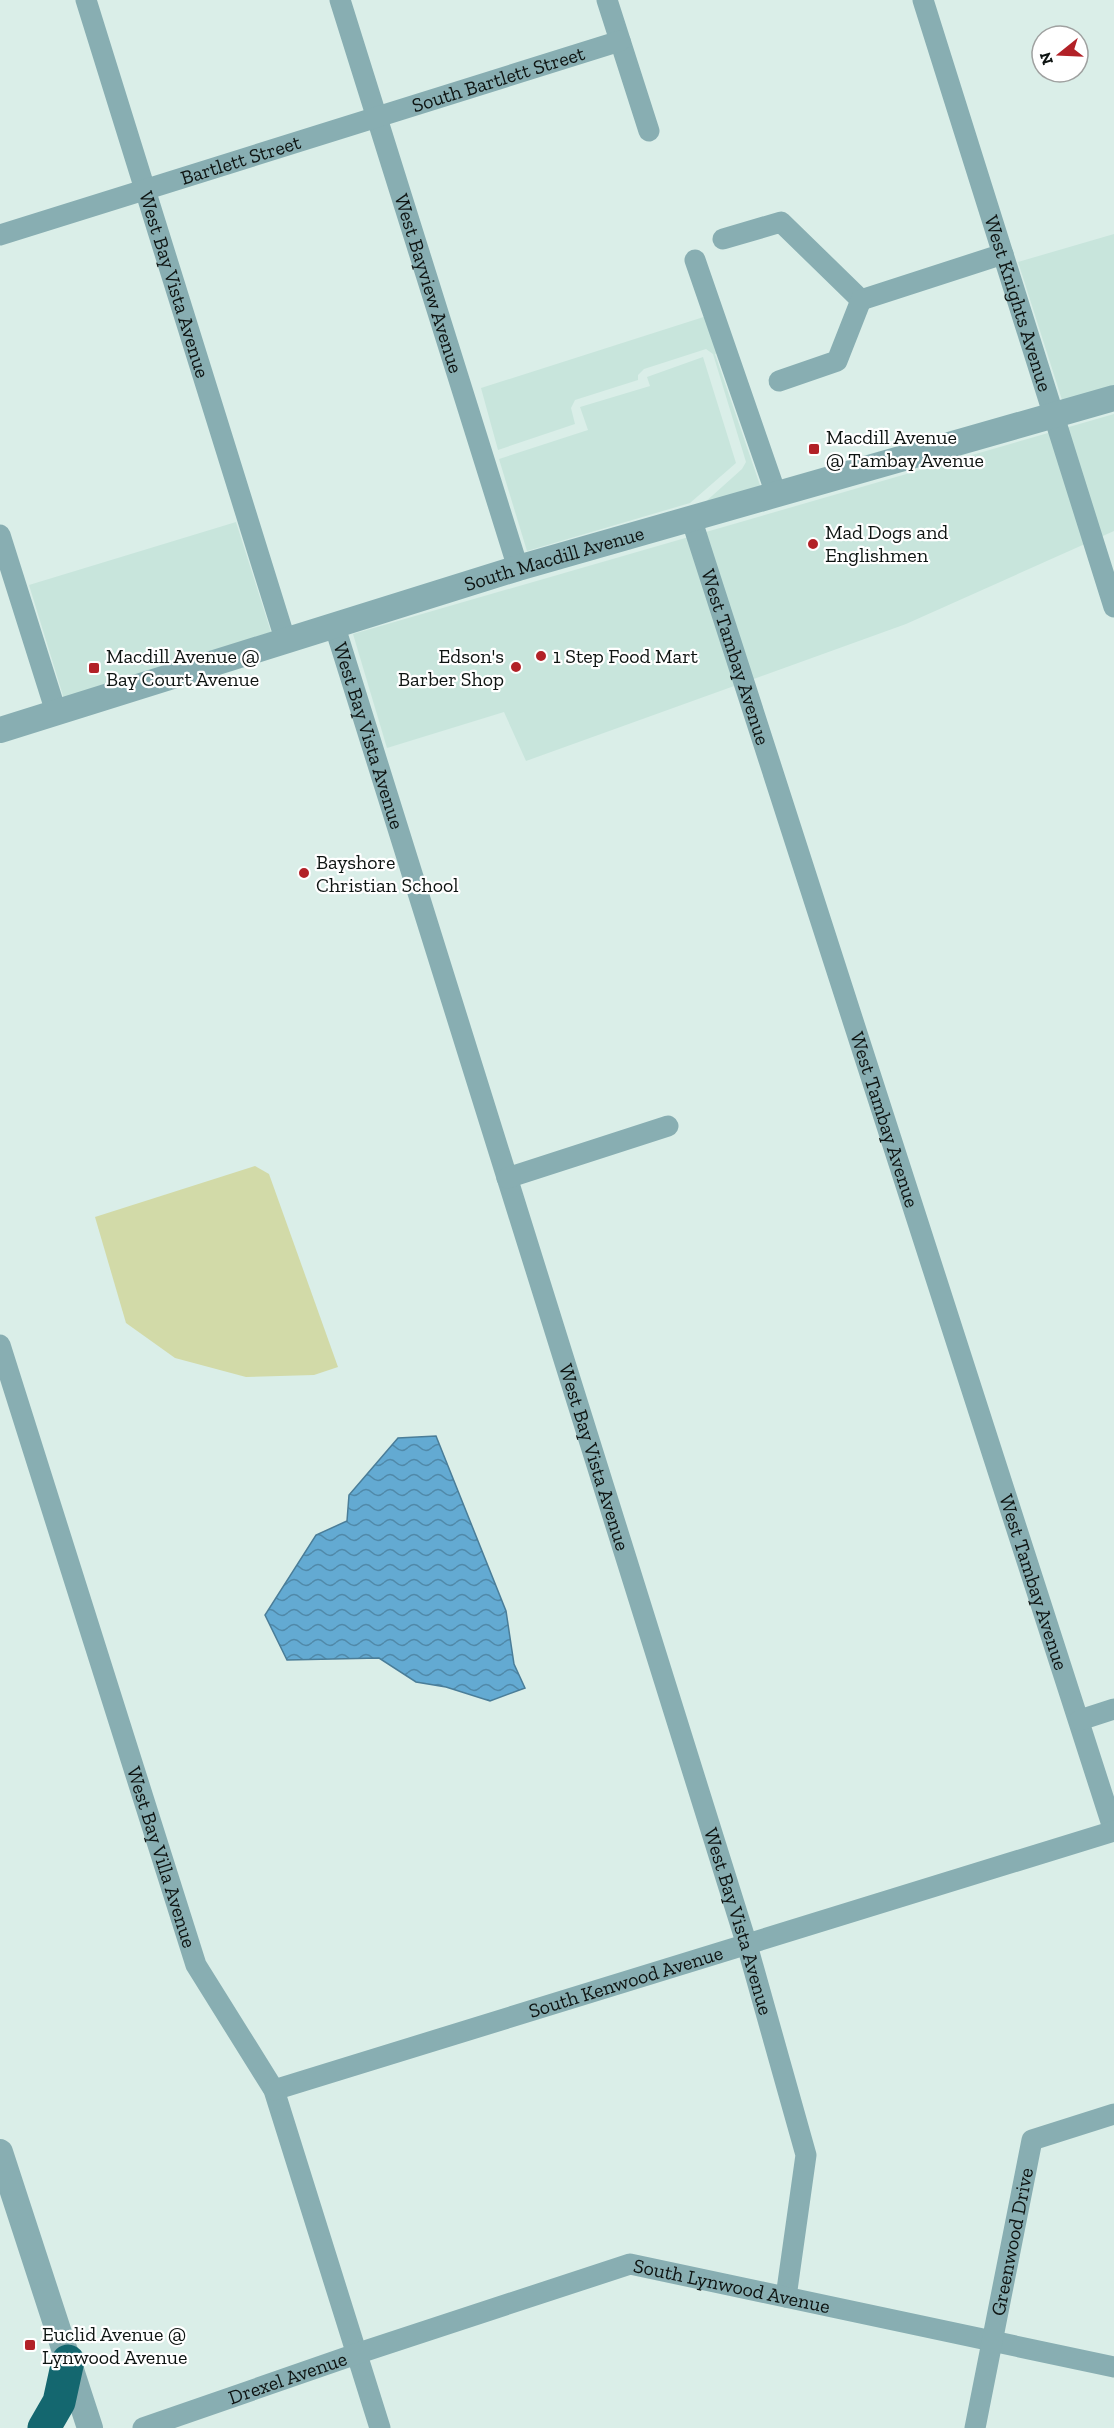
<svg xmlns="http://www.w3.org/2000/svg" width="1114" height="2428" font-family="'Zilla Slab',serif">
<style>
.built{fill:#c8e5dc}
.park{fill:#d2daa8}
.water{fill:url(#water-waves);stroke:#4a7d98;stroke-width:1.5}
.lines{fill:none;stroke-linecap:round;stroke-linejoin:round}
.minor{stroke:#88aeb2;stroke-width:21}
.tertiary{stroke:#88aeb2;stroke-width:26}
.motorway{stroke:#14676f;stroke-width:33}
.poi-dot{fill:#b22127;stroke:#fff;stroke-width:2}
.labels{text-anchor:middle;stroke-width:4.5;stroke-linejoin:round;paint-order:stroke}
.street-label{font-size:20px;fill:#0e1412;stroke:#fff}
.poi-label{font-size:20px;fill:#0e1412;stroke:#fff;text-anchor:start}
</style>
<defs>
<pattern id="water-waves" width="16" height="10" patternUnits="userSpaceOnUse" patternTransform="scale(1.5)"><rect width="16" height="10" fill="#63aad2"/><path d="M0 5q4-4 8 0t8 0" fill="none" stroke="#5089a9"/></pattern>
</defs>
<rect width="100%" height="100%" fill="#daeee8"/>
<path class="built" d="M 1114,234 L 1114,387 L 1063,403 L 1018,262 Z
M 713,314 L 724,351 L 715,354 L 761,488 L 703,504 L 742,469 L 746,462 L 713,354 L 706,349 L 644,369 L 638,375 L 638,380 L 575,400 L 571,408 L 575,424 L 498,450 L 481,388 Z
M 703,357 L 736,463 L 690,503 L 527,551 L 499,459 L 588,430 L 580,407 L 650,386 L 647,377 Z
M 1114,414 L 1114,531 L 906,624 L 526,761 L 504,712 L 387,748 L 353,634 Z
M 236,522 L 271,632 L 64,699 L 29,585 Z"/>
<path class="park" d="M 255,1166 L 269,1174 L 338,1367 L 314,1375 L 246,1377 L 175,1358 L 126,1323 L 95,1217 Z"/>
<path class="water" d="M 436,1436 L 506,1611 L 514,1664 L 525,1688 L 490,1701 L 446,1687 L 416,1682 L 379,1658 L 287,1660 L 265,1615 L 316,1535 L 347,1521 L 349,1495 L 398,1438 Z"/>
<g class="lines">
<g class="minor">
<path id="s1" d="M 86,0 L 285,639"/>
<path id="s2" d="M 340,0 L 518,568"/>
<path d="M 607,0 L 649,131"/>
<path id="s3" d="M 923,0 L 1114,607"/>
<path id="s4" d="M 0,235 L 620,41"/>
<path d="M 723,239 L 781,222 L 861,300 L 1003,254"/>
<path d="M 695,260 L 776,494"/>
<path d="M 779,381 L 837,361 L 861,300"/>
<path id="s5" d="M 691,518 L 1114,1831"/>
<path d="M 0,535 L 56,712"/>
<path id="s6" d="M 334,624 L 747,1945 L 806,2155 L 786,2297"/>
<path d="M 507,1178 L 668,1126"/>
<path id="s7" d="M 0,1345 L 196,1965 L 274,2090 L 380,2428"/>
<path d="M 1080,1720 L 1114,1709"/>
<path id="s8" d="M 274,2090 L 1114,1831"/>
<path id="s9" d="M 143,2428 L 359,2353 L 630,2264 L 1114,2367"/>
<path id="s10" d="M 975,2428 L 1032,2140 L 1114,2114"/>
</g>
<g class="tertiary">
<path id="s11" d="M 0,730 L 518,568 L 1114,398"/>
<path d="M 0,2152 L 90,2428"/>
</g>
<path class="motorway" d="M 44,2428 L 59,2402 L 68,2361"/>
</g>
<g class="poi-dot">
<rect x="808" y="443" width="12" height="12" rx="3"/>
<circle cx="813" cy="544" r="6"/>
<circle cx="541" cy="656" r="6"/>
<circle cx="516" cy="667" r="6"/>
<rect x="88" y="662" width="12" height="12" rx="3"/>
<circle cx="304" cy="873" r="6"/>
<rect x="24" y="2339" width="12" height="12" rx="3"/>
</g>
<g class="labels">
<g class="street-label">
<text dy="7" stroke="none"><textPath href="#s4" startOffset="522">South Bartlett Street</textPath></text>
<text dy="7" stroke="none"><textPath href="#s4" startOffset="252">Bartlett Street</textPath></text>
<text dy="7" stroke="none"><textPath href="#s2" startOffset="297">West Bayview Avenue</textPath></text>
<text dy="7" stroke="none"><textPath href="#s1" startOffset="298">West Bay Vista Avenue</textPath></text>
<text dy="7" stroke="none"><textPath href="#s3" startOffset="318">West Knights Avenue</textPath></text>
<text dy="7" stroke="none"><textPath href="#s11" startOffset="580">South Macdill Avenue</textPath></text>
<text dy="7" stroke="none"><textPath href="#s5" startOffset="146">West Tambay Avenue</textPath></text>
<text dy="7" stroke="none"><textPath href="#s6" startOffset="117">West Bay Vista Avenue</textPath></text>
<text dy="7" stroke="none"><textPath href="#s5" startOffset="632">West Tambay Avenue</textPath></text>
<text dy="7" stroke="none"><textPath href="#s6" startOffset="873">West Bay Vista Avenue</textPath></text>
<text dy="7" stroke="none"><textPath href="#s5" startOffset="1118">West Tambay Avenue</textPath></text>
<text dy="7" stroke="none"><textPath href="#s7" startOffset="537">West Bay Villa Avenue</textPath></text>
<text dy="7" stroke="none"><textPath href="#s6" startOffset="1359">West Bay Vista Avenue</textPath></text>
<text dy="7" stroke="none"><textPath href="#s8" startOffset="368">South Kenwood Avenue</textPath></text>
<text dy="7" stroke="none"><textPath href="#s10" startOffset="190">Greenwood Drive</textPath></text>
<text dy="7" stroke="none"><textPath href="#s9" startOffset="618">South Lynwood Avenue</textPath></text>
<text dy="7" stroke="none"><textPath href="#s9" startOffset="153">Drexel Avenue</textPath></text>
</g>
<g class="poi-label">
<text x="826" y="444">Macdill Avenue<tspan x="826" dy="23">@ Tambay Avenue</tspan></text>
<text x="825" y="539">Mad Dogs and<tspan x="825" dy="23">Englishmen</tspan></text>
<text x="106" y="663">Macdill Avenue @<tspan x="106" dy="23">Bay Court Avenue</tspan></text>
<text x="504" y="663" text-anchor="end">Edson's<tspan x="504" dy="23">Barber Shop</tspan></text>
<text x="553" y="663">1 Step Food Mart</text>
<text x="316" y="869">Bayshore<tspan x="316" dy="23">Christian School</tspan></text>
<text x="42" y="2341">Euclid Avenue @<tspan x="42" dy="23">Lynwood Avenue</tspan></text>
</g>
</g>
<g transform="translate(1060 54) rotate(252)"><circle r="28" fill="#ffffff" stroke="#9fa1a0" stroke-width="1.5"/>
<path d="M0-4.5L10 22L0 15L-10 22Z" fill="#b22127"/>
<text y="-9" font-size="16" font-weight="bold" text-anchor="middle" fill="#0e1412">N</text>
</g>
</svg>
